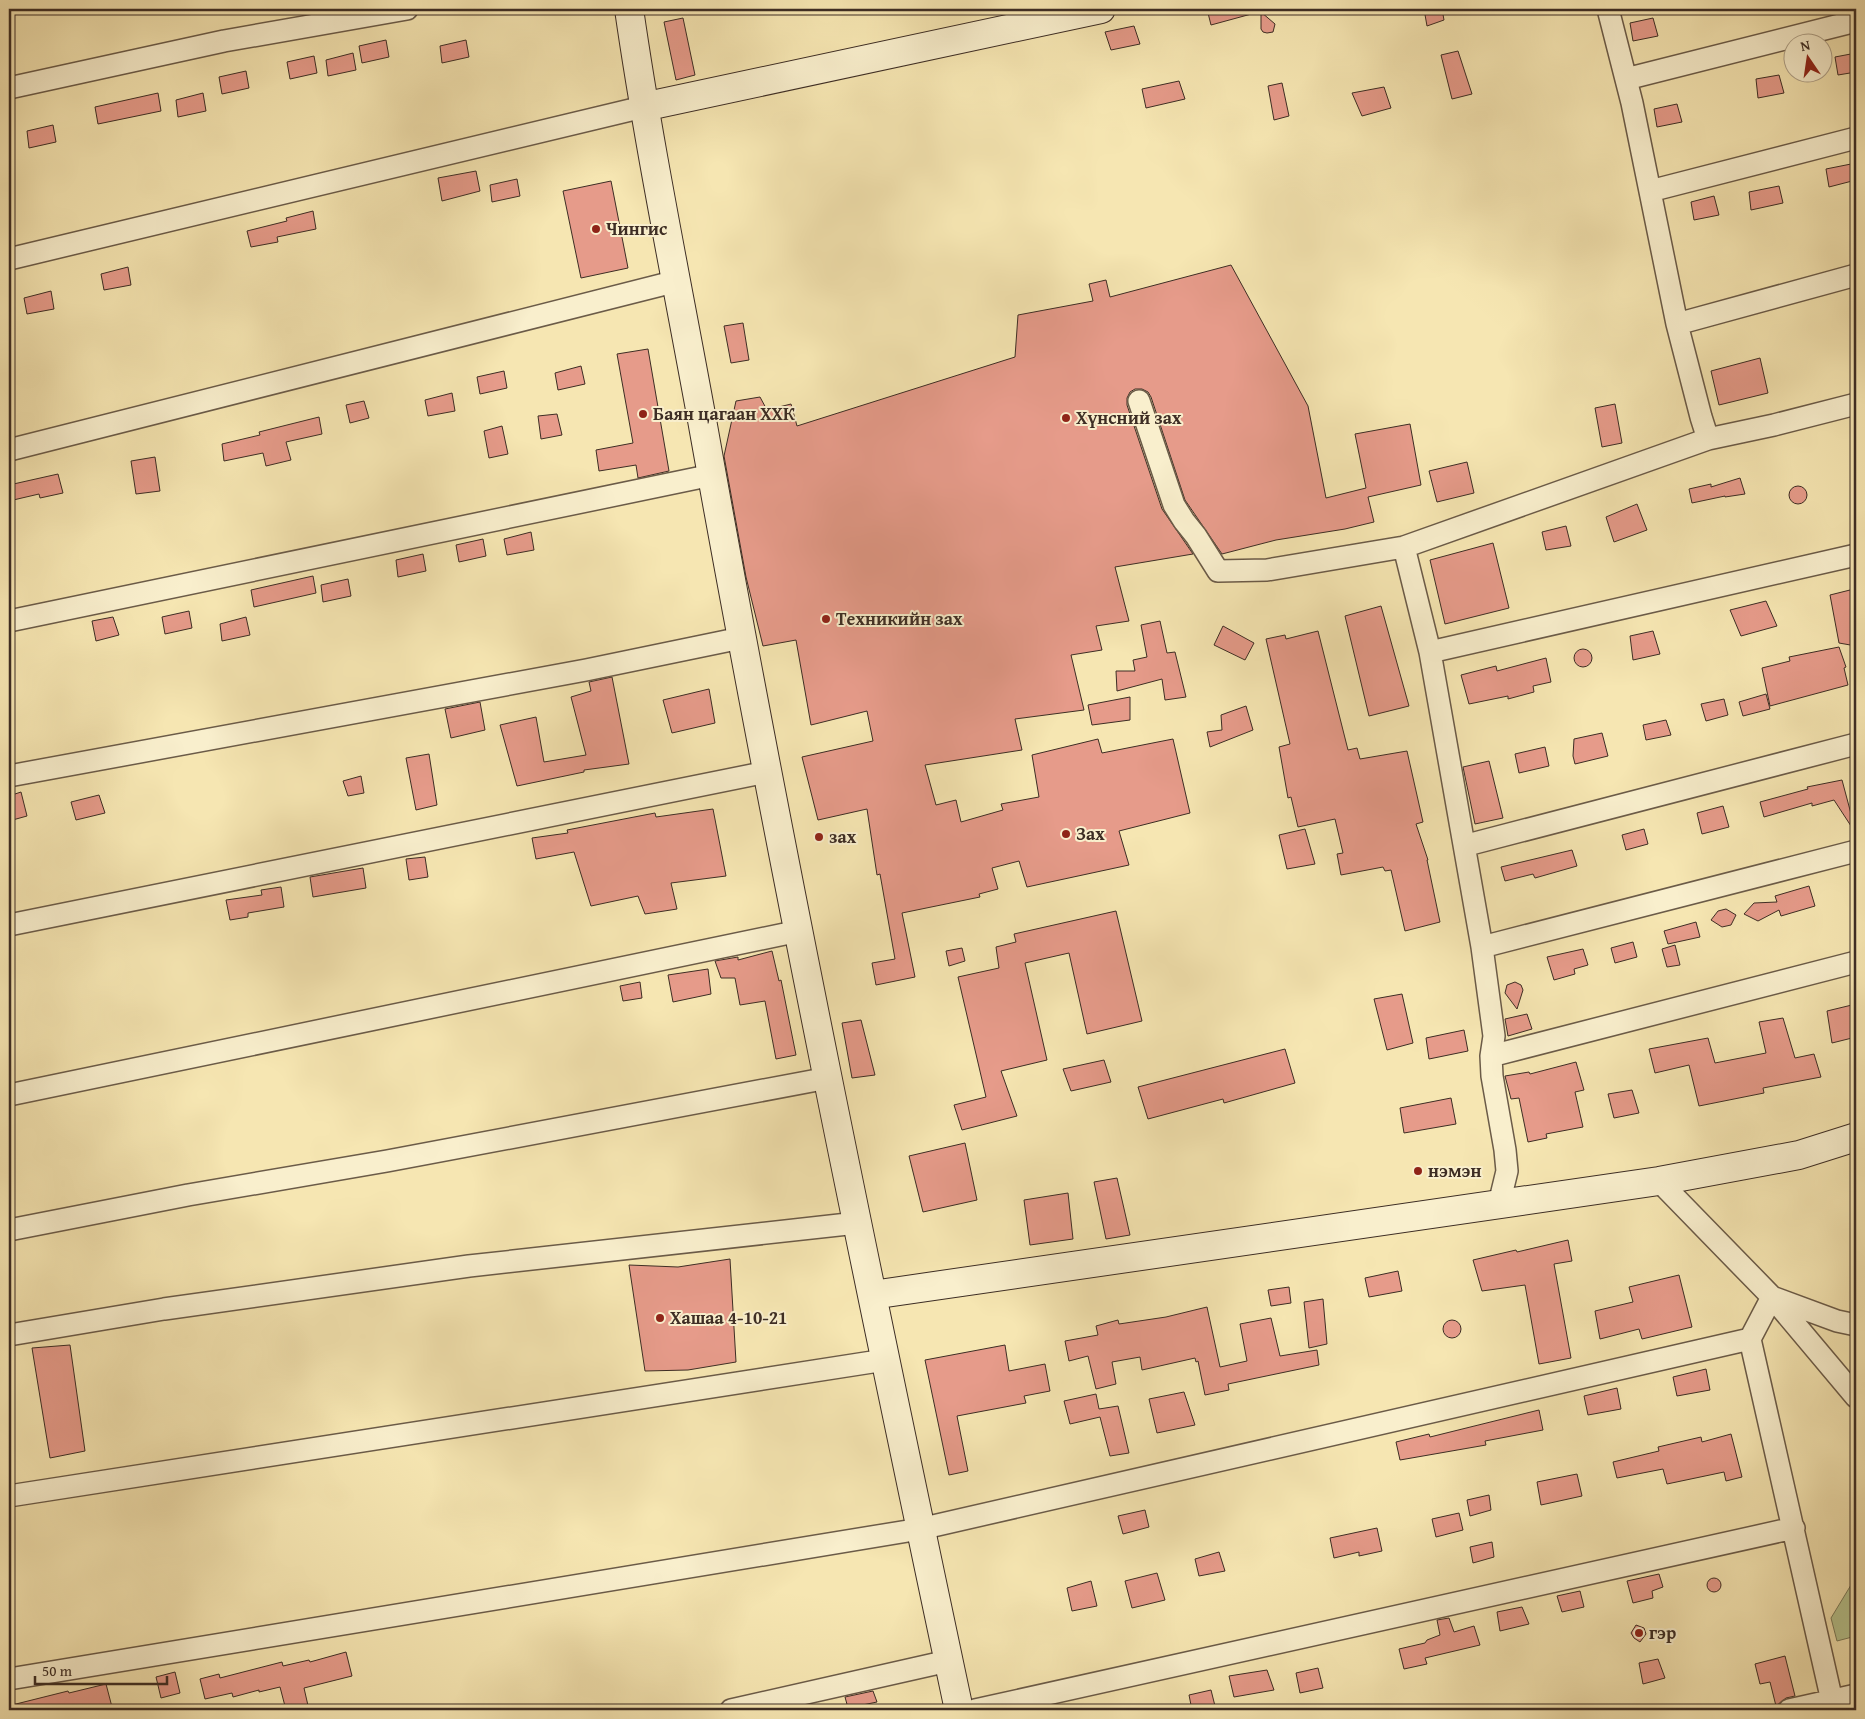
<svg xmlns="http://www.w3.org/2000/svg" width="1865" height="1719" font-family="'Gentium Book Plus',serif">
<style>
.green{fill:#b7c690;stroke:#7a7a5a}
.building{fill:#e69b8a;stroke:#3d2d24}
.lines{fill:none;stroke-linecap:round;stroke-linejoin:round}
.street-casing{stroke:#6b5b48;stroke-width:24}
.secondary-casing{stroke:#3d2d24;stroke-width:30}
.street{stroke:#f9efcd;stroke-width:21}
.secondary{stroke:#f9efcd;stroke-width:28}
.poi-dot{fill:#8f2418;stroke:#f9efcd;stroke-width:2}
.labels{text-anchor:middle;stroke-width:4;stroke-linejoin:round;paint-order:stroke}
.poi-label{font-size:18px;font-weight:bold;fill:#3d2d24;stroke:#f9efcd;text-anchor:start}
</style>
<rect width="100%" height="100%" fill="#f6e6b2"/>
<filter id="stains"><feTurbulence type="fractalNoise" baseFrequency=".004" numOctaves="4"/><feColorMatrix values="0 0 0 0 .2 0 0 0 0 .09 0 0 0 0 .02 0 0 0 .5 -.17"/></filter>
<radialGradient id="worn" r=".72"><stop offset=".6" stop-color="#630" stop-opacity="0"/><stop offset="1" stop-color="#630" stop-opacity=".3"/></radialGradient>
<path class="green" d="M 1856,1584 L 1856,1636 L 1837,1641 L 1831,1618 L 1851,1585 Z"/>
<path class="building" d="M 1207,9 L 1254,9 L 1255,13 L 1211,25 Z
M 1424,9 L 1442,9 L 1444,20 L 1427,26 Z
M 1261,12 L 1275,24 L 1273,32 L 1267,33 L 1263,32 L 1261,29 Z
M 683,18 L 695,75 L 676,80 L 664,22 Z
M 1653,18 L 1658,36 L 1633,41 L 1630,23 Z
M 1134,26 L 1140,44 L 1111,50 L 1105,32 Z
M 386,40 L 389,57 L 362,63 L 359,46 Z
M 466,40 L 469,57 L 442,63 L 440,46 Z
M 1458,51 L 1472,94 L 1452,99 L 1441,55 Z
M 353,53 L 356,70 L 328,76 L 326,60 Z
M 1856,53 L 1856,72 L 1838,75 L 1835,57 Z
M 314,56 L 317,73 L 290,79 L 287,62 Z
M 246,71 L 249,88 L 222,94 L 219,77 Z
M 1779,75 L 1784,93 L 1758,98 L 1756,79 Z
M 1179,81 L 1185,99 L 1146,108 L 1142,89 Z
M 1282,83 L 1289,116 L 1274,120 L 1268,86 Z
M 1384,87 L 1391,108 L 1362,116 L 1352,93 Z
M 158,93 L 161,111 L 98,124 L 95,107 Z
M 203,93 L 206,111 L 178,117 L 176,100 Z
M 1677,104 L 1682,122 L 1657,127 L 1654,109 Z
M 53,125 L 56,142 L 29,148 L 27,131 Z
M 1856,163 L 1856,180 L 1829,187 L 1826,169 Z
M 476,171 L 480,191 L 442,201 L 438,178 Z
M 517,179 L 520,196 L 492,202 L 490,185 Z
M 611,181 L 628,268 L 581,278 L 563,191 Z
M 1779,186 L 1783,203 L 1751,210 L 1749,192 Z
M 1714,196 L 1719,215 L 1694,220 L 1691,202 Z
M 313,211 L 316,229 L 277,237 L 278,242 L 251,247 L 247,231 L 287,221 L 286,218 Z
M 1231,265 L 1308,406 L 1326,498 L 1366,488 L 1355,434 L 1410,424 L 1421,485 L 1368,497 L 1374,522 L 1345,529 L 1276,540 L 1222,554 L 1185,500 L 1151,397 L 1148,392 L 1142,389 L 1135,389 L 1130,392 L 1127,398 L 1127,405 L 1162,509 L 1193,554 L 1115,567 L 1129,621 L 1096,626 L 1102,650 L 1071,655 L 1084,710 L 1015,719 L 1022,750 L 925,765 L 936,805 L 956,800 L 961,822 L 1003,810 L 1001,804 L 1039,797 L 1032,755 L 1098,739 L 1102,753 L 1173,739 L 1190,813 L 1119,831 L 1129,865 L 1027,887 L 1019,861 L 992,868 L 998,889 L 979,894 L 980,897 L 902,913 L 915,977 L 876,985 L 872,963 L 895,959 L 880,874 L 877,875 L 867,809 L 818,820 L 802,757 L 873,741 L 867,711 L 811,725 L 796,640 L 763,646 L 746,577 L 724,456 L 736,401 L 760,397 L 767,410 L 791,404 L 797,426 L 1015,357 L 1018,315 L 1093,301 L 1089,284 L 1106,280 L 1110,297 Z
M 128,267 L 131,285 L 104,290 L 101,274 Z
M 51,291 L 54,309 L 27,314 L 24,298 Z
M 743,323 L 749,360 L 731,363 L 724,326 Z
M 648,349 L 669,471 L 638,478 L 636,465 L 599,471 L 596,450 L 633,443 L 617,354 Z
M 1760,358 L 1768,393 L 1719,405 L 1711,371 Z
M 581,366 L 585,384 L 558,390 L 555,373 Z
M 504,371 L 507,388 L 480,394 L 477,377 Z
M 452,393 L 455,411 L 428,416 L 425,400 Z
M 364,401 L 369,418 L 350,423 L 346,405 Z
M 1615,404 L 1622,443 L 1602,447 L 1595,408 Z
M 557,414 L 562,435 L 541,439 L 538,416 Z
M 319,417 L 322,434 L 286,442 L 291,460 L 266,466 L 263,453 L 224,461 L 222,444 L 260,435 L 259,432 Z
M 502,426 L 508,454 L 489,458 L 484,431 Z
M 155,457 L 160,491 L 136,494 L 131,461 Z
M 1467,462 L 1474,493 L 1437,502 L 1429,471 Z
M 58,474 L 63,493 L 40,498 L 39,494 L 9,501 L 9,485 Z
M 1740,478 L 1745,494 L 1725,497 L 1725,496 L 1692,503 L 1689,489 L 1711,484 L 1711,487 Z
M1789 495a9 9 0 1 1 18 0a9 9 0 1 1-18 0Z
M 1637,504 L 1647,530 L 1614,542 L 1606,517 Z
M 1566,526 L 1571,546 L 1546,550 L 1542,532 Z
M 531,532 L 534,550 L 507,555 L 504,539 Z
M 483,539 L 486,556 L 459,562 L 456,545 Z
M 1493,543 L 1509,608 L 1445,624 L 1430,560 Z
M 423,554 L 426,571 L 398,577 L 396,560 Z
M 313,576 L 316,593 L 254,607 L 251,590 Z
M 348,579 L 351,596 L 323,602 L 321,585 Z
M 1854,589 L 1856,599 L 1856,646 L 1839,643 L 1830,595 Z
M 1766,601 L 1777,626 L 1741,636 L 1730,610 Z
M 1381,606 L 1409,706 L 1369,716 L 1345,616 Z
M 189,611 L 192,628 L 165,634 L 162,617 Z
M 113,617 L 119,635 L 96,641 L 92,621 Z
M 246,617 L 250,635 L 222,641 L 220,624 Z
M 1160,621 L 1167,653 L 1175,652 L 1186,697 L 1165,700 L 1162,679 L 1117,691 L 1116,671 L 1135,671 L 1133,660 L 1147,657 L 1141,625 Z
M 1223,626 L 1254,643 L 1245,660 L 1214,645 Z
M 1318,631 L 1348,750 L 1357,748 L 1360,759 L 1407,751 L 1423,822 L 1416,824 L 1428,860 L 1427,860 L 1440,922 L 1405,931 L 1391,870 L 1385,871 L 1383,867 L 1341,875 L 1337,854 L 1343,853 L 1335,819 L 1298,827 L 1291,797 L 1288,798 L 1279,747 L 1290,744 L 1266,639 L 1285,635 L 1286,639 Z
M 1653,631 L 1660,654 L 1633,660 L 1630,636 Z
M 1839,647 L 1846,667 L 1844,668 L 1848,685 L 1770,706 L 1762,668 L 1790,661 L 1789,657 Z
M1574 658a9 9 0 1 1 18 0a9 9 0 1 1-18 0Z
M 1546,658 L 1551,682 L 1533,686 L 1534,692 L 1508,699 L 1508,696 L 1469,704 L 1461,675 L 1496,666 L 1497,671 Z
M 612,677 L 629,764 L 584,770 L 584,772 L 517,786 L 500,725 L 536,717 L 544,762 L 586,755 L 571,697 L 591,691 L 589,682 Z
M 709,689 L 715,723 L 672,733 L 663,700 Z
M 1766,694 L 1770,709 L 1743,716 L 1739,702 Z
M 1130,697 L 1130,720 L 1092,725 L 1088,705 Z
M 1724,699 L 1728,715 L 1706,721 L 1701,704 Z
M 480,702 L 485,730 L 451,738 L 445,709 Z
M 1246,706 L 1253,730 L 1210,747 L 1207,732 L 1222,730 L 1221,715 Z
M 1666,720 L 1671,735 L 1646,740 L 1643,725 Z
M 1602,733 L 1608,756 L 1575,764 L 1573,756 L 1574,739 Z
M 1545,747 L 1549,766 L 1519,773 L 1515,754 Z
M 429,754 L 437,805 L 416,810 L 406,758 Z
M 1489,761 L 1503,818 L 1475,824 L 1463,767 Z
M 361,776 L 364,793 L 348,796 L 343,781 Z
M 1842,780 L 1854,825 L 1851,826 L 1834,800 L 1812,806 L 1812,803 L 1764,817 L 1760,802 L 1808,789 L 1807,787 Z
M 21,792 L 27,816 L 9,821 L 9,796 Z
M 99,795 L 105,813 L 76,820 L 71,802 Z
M 1723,806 L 1729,827 L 1702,834 L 1697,813 Z
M 713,809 L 726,876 L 671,883 L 677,909 L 645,914 L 638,896 L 591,906 L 574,852 L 536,859 L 532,838 L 568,833 L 567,830 L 655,813 L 656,817 Z
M 1305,829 L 1315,864 L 1287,869 L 1279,835 Z
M 1644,829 L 1648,844 L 1626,850 L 1622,835 Z
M 1572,850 L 1577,866 L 1535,878 L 1533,874 L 1505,881 L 1501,867 Z
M 425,857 L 428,877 L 409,880 L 406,859 Z
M 363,868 L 366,888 L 313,897 L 310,877 Z
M 1809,886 L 1815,906 L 1781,916 L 1779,910 L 1758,921 L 1744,914 L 1754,903 L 1777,902 L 1775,896 Z
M 281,887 L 284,907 L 248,913 L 248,917 L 230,920 L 226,900 L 262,895 L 261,890 Z
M 1726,909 L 1736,915 L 1731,925 L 1722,927 L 1711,920 L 1718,911 Z
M 1116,911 L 1142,1021 L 1087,1034 L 1069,953 L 1025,963 L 1047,1060 L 1001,1071 L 1017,1116 L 962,1130 L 954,1105 L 986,1097 L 958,977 L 999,968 L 996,947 L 1016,942 L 1014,934 Z
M 1696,922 L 1700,937 L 1668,944 L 1664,931 Z
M 1633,942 L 1637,957 L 1615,963 L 1611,948 Z
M 1675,945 L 1680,965 L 1667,967 L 1662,949 Z
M 962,948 L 965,961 L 949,966 L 946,951 Z
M 1583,949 L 1588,965 L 1574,969 L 1575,974 L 1554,980 L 1547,957 Z
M 772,951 L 779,981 L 781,980 L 796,1055 L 776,1059 L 765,1001 L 740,1005 L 735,978 L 721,978 L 715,961 L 738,957 L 738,960 Z
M 708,969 L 711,994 L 673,1002 L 668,975 Z
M 640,982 L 642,998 L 623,1001 L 620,986 Z
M 1515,982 L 1521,985 L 1523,990 L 1517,1009 L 1505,993 L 1507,985 Z
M 1402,994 L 1413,1043 L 1387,1050 L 1374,999 Z
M 1856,1004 L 1856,1037 L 1832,1043 L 1827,1011 Z
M 1527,1014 L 1532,1029 L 1508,1036 L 1505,1019 Z
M 1783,1018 L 1795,1058 L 1814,1054 L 1821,1077 L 1763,1088 L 1764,1093 L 1699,1106 L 1689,1065 L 1655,1073 L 1649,1049 L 1708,1038 L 1715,1063 L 1766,1053 L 1759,1022 Z
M 861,1020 L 875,1075 L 852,1078 L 842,1023 Z
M 1464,1030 L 1468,1051 L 1429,1059 L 1426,1038 Z
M 1285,1049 L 1295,1083 L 1224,1103 L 1223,1099 L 1148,1119 L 1138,1087 Z
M 1104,1060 L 1111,1082 L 1071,1091 L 1063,1069 Z
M 1576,1062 L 1584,1090 L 1575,1092 L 1583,1127 L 1546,1134 L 1547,1138 L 1528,1142 L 1519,1098 L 1511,1099 L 1505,1076 L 1529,1072 L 1530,1074 Z
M 1632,1090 L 1639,1113 L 1614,1118 L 1608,1094 Z
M 1451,1098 L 1456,1124 L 1404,1133 L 1400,1108 Z
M 965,1143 L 977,1200 L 923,1212 L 909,1156 Z
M 1117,1178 L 1130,1235 L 1106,1239 L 1094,1182 Z
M 1068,1193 L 1073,1239 L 1030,1245 L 1024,1200 Z
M 1568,1240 L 1572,1261 L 1554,1264 L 1571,1358 L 1539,1364 L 1525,1285 L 1482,1291 L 1473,1260 L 1516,1250 L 1517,1252 Z
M 730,1259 L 736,1362 L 688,1370 L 645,1371 L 629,1265 L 678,1267 Z
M 1398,1271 L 1402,1291 L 1369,1297 L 1365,1278 Z
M 1679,1275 L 1692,1327 L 1642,1339 L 1639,1329 L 1600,1339 L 1595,1311 L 1633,1302 L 1629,1287 Z
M 1289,1287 L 1291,1303 L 1271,1306 L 1268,1290 Z
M 1323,1299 L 1327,1344 L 1309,1348 L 1304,1302 Z
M 1207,1307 L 1220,1367 L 1247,1361 L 1240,1324 L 1271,1318 L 1280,1356 L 1317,1350 L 1319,1365 L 1228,1384 L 1229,1390 L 1205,1395 L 1198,1361 L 1196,1362 L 1195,1358 L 1142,1370 L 1140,1357 L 1112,1362 L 1116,1384 L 1096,1389 L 1088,1356 L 1069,1361 L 1065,1341 L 1098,1335 L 1096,1326 L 1118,1320 L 1119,1324 L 1166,1317 Z
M1443 1329a9 9 0 1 1 18 0a9 9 0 1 1-18 0Z
M 70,1345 L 85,1451 L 50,1458 L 32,1348 Z
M 1005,1345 L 1009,1371 L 1045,1364 L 1050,1391 L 1024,1396 L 1026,1403 L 957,1416 L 968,1471 L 949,1475 L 925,1360 Z
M 1706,1369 L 1710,1390 L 1677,1396 L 1673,1377 Z
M 1617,1388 L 1621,1409 L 1588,1415 L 1584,1396 Z
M 1184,1392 L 1195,1425 L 1157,1433 L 1149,1399 Z
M 1096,1394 L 1099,1409 L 1118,1406 L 1129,1453 L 1110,1456 L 1100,1417 L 1070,1424 L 1064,1401 Z
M 1539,1410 L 1543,1430 L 1485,1441 L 1486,1445 L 1400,1460 L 1396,1442 L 1429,1434 L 1430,1437 Z
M 1731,1434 L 1742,1477 L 1726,1481 L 1724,1472 L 1667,1484 L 1663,1469 L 1617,1478 L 1613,1462 L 1659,1451 L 1658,1447 L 1701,1437 L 1702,1442 Z
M 1577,1474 L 1582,1496 L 1541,1505 L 1537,1482 Z
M 1489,1495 L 1491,1510 L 1470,1516 L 1467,1500 Z
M 1145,1510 L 1149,1527 L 1123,1534 L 1118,1516 Z
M 1459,1513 L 1463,1530 L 1436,1537 L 1432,1519 Z
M 1377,1528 L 1382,1551 L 1359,1556 L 1359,1552 L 1334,1558 L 1330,1538 Z
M 1492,1542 L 1494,1557 L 1473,1563 L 1470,1547 Z
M 1219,1552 L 1225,1571 L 1199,1576 L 1195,1559 Z
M 1157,1573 L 1165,1600 L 1132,1608 L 1125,1581 Z
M 1659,1574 L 1663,1587 L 1652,1591 L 1653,1598 L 1633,1603 L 1627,1581 Z
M1707 1585a7 7 0 1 1 14 0a7 7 0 1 1-14 0Z
M 1091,1581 L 1097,1606 L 1072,1611 L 1067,1588 Z
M 1580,1591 L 1584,1607 L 1562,1612 L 1557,1596 Z
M 1522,1607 L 1529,1624 L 1500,1631 L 1497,1612 Z
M 1449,1618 L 1454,1632 L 1474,1626 L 1480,1645 L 1425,1658 L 1427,1664 L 1404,1669 L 1399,1649 L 1425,1643 L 1427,1640 L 1440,1635 L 1437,1620 Z
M 1636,1625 L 1644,1628 L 1646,1634 L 1640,1642 L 1634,1638 L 1631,1633 Z
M 346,1652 L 352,1676 L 304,1688 L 309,1710 L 286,1710 L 280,1687 L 259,1692 L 259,1690 L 233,1697 L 232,1693 L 205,1699 L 200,1679 L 219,1674 L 220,1678 L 282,1662 L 283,1666 L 309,1660 L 310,1662 Z
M 1785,1656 L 1795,1696 L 1786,1698 L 1776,1706 L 1770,1682 L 1760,1684 L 1755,1664 Z
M 1658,1659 L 1665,1678 L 1643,1684 L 1639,1663 Z
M 1318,1668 L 1323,1688 L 1300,1693 L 1296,1673 Z
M 1267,1670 L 1274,1690 L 1234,1697 L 1229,1676 Z
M 175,1672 L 180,1693 L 161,1698 L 156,1677 Z
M 106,1684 L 112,1707 L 100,1710 L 13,1710 L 12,1705 L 68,1691 L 69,1693 Z
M 1211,1690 L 1216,1710 L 1192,1710 L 1189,1695 Z
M 873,1691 L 877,1702 L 848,1708 L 845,1697 Z"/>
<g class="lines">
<defs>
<path id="street" d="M 1608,9 L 1632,103 L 1677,324 L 1701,417 L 1708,439
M 1626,79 L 1856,21
M 9,88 L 224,41 L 407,9
M 1650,191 L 1856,138
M 9,259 L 643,107
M 1677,324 L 1856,275
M 1139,401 L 1174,505 L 1184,521 L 1196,536 L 1218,571 L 1267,570 L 1404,547 L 1708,439 L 1774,425 L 1856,404
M 9,450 L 677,281
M 1404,547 L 1430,652 L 1482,947 L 1494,1036 L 1491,1056 L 1492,1076 L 1505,1150 L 1507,1171 L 1499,1204
M 9,621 L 712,475
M 1430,652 L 1856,555
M 9,776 L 586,670 L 741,638
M 1471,844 L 1856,744
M 9,925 L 767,772
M 1482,947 L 1856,851
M 1491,1056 L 1856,962
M 9,1095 L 799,931
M 1659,1181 L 1772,1297 L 1837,1321 L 1856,1325
M 9,1230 L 188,1195 L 387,1161 L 828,1078
M 9,1335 L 164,1309 L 469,1266 L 857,1223
M 9,1496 L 885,1360
M 9,1679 L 920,1529 L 1750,1339
M 1832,1701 L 1750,1339 L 1772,1297 L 1856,1397
M 731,1710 L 948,1661
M 975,1710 L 1794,1528
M 1789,1710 L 1856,1695"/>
<path id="secondary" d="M 629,9 C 649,147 677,283 702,420 C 779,852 868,1281 959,1710
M 643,107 L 1101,9
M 872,1295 L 1659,1181 L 1799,1155 L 1856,1137"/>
</defs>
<use href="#street" class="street-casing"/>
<use href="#secondary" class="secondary-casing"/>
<use href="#street" class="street"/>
<use href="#secondary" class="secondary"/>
</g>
<g class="poi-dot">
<circle cx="596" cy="229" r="5"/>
<circle cx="643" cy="414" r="5"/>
<circle cx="1066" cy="418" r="5"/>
<circle cx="826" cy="619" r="5"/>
<circle cx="1066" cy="834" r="5"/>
<circle cx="819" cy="837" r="5"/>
<circle cx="1418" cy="1171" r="5"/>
<circle cx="660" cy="1318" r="5"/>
<circle cx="1639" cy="1633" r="5"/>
</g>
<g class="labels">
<g class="poi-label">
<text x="606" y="235">Чингис</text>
<text x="653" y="420">Баян цагаан ХХК</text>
<text x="1076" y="424">Хүнсний зах</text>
<text x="836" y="625">Техникийн зах</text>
<text x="1076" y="840">Зах</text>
<text x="829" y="843">зах</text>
<text x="1428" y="1177">нэмэн</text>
<text x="670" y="1324">Хашаа 4-10-21</text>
<text x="1649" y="1639">гэр</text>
</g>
</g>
<rect width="1865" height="1719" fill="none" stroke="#f6e6b2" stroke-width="30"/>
<rect x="10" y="10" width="1845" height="1699" fill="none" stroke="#3d2d24" stroke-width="2.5"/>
<rect x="15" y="15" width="1835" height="1689" fill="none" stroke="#3d2d24"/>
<g transform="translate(1808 58) rotate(347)"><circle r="24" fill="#f9efcd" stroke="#aea189"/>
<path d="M0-4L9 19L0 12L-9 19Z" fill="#8f2418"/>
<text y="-8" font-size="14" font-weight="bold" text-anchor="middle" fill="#3d2d24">N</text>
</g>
<path d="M35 1676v8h132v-8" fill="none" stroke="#3d2d24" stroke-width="2.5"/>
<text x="42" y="1676" font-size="15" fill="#3d2d24" stroke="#f9efcd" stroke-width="4" paint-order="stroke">50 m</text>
<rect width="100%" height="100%" filter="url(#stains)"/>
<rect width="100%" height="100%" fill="url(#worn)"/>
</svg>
